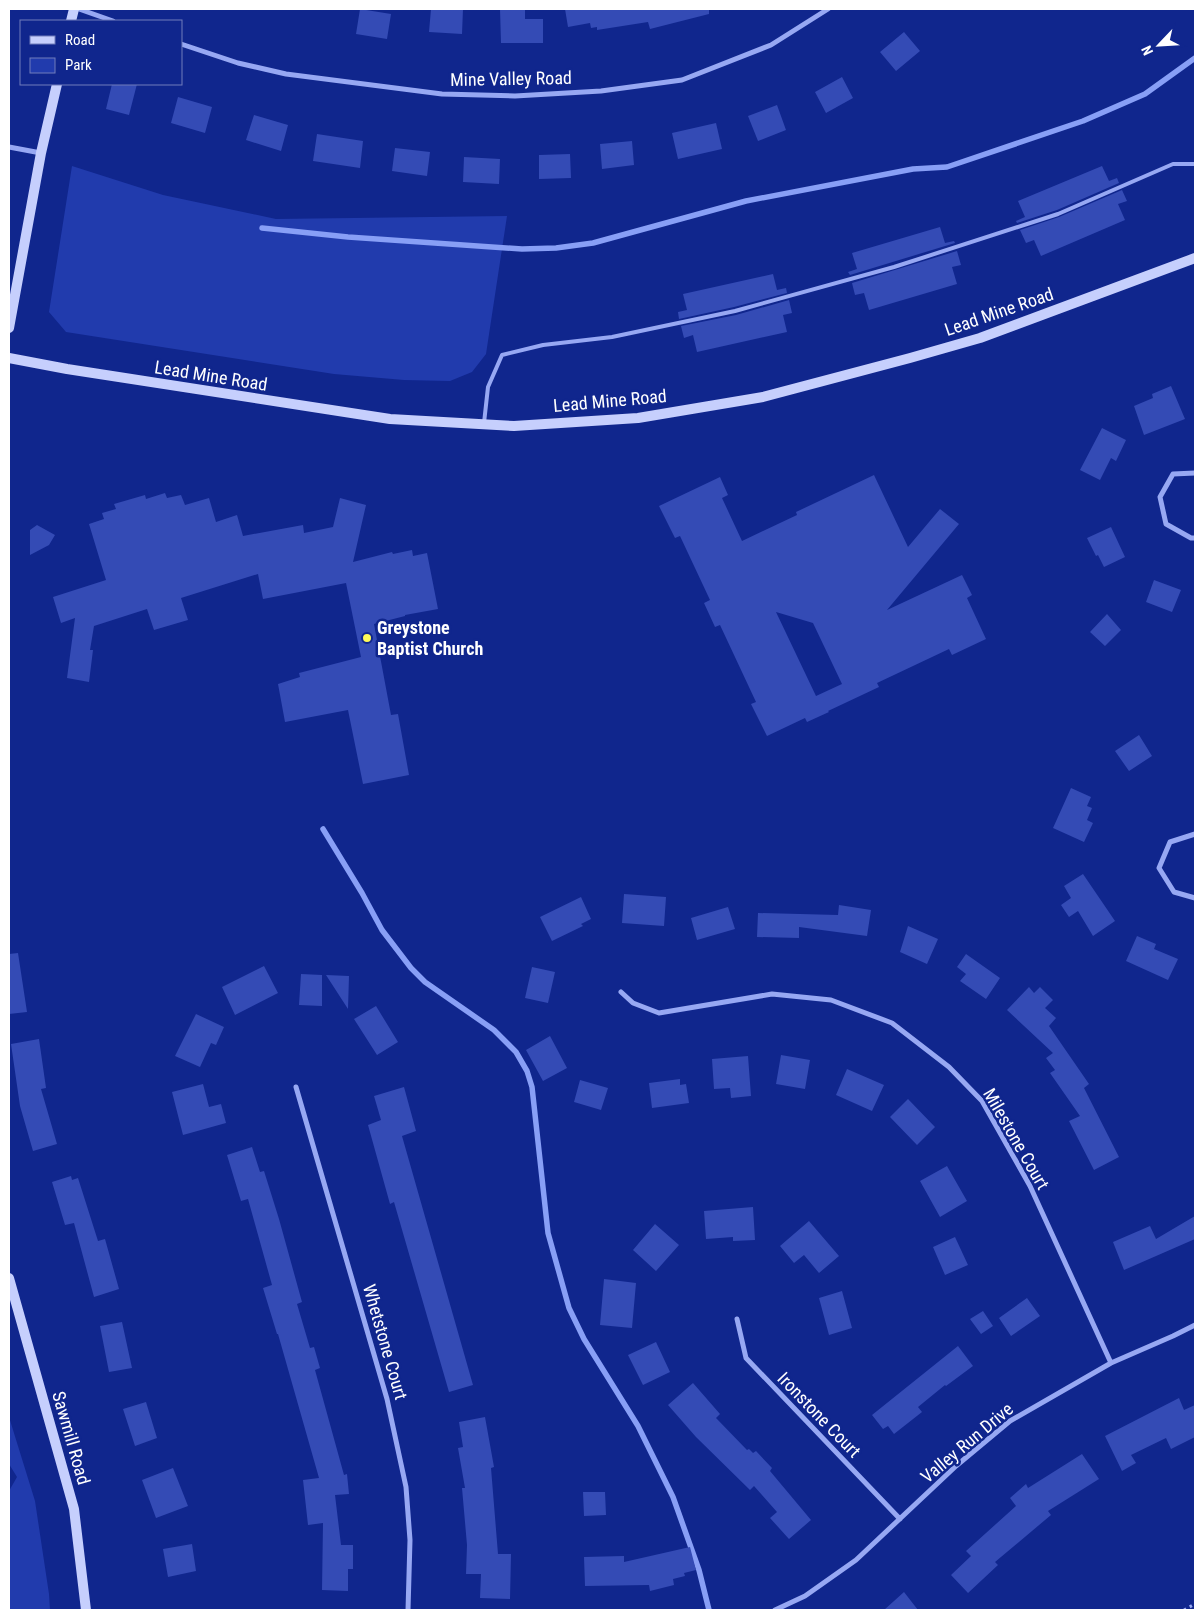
<svg xmlns="http://www.w3.org/2000/svg" width="1204" height="1619" font-family="'Roboto Condensed',sans-serif">
<style>
.green{fill:#213bad}
.lines{fill:none;stroke-linecap:round;stroke-linejoin:round}
.stream{stroke:#889ff6;stroke-width:5.5}
.building{fill:#344bb5;fill-rule:evenodd}
.path{stroke:#97a8f3;stroke-width:3;stroke-dasharray:2.5 4;stroke-linecap:butt}
.lane{stroke:#97a8f3;stroke-width:4}
.street{stroke:#97a8f3;stroke-width:5}
.secondary{stroke:#c6cffd;stroke-width:10}
.poi-dot{fill:#fffa58;stroke:#10268d;stroke-width:2}
.labels{text-anchor:middle;stroke-width:5;stroke-linejoin:round;paint-order:stroke}
.street-label{font-size:18px;fill:#fff;stroke:#10268d}
.poi-label{font-size:18px;font-weight:bold;fill:#fff;stroke:#10268d;text-anchor:start}
</style>
<rect width="100%" height="100%" fill="#10268d"/>
<path class="green" d="M 72,166 L 163,195 L 276,219 L 507,216 L 486,354 L 472,372 L 450,381 L 404,380 L 334,374 L 66,332 L 49,312 Z
M 9,1417 L 35,1501 L 49,1594 L 50,1610 L 9,1610 L 9,1491 L 17,1477 L 9,1464 Z"/>
<g class="lines">
<path class="stream" d="M 262,228 L 348,237 L 522,249 L 556,248 L 593,243 L 746,201 L 913,169 L 947,167 L 1083,121 L 1145,94 L 1195,58
M 323,829 L 362,893 L 382,930 L 411,968 L 425,982 L 494,1030 L 516,1052 L 527,1071 L 532,1087 L 548,1233 L 569,1308 L 584,1339 L 638,1426 L 673,1497 L 699,1570 L 709,1610"/>
</g>
<path class="building" d="M 360,9 L 391,14 L 387,39 L 356,34 Z
M 431,9 L 463,9 L 462,34 L 429,32 Z
M 500,9 L 525,9 L 525,19 L 543,19 L 543,43 L 501,43 Z
M 565,9 L 709,9 L 709,14 L 650,29 L 648,22 L 597,30 L 597,27 L 591,28 L 590,23 L 568,27 Z
M 904,32 L 920,51 L 896,71 L 880,52 Z
M 842,77 L 853,98 L 826,113 L 815,92 Z
M 112,84 L 137,84 L 129,115 L 106,109 Z
M 178,97 L 212,107 L 205,133 L 171,123 Z
M 777,105 L 786,130 L 758,141 L 748,116 Z
M 254,115 L 288,125 L 281,151 L 246,140 Z
M 716,123 L 722,149 L 678,159 L 672,133 Z
M 317,134 L 363,141 L 360,168 L 313,161 Z
M 632,141 L 634,165 L 602,169 L 600,144 Z
M 395,148 L 430,152 L 427,176 L 392,171 Z
M 570,154 L 571,178 L 539,179 L 539,155 Z
M 464,157 L 500,159 L 499,184 L 463,182 Z
M 1102,166 L 1109,181 L 1117,178 L 1119,183 L 1057,210 L 1017,223 L 1016,221 L 1025,217 L 1018,201 Z
M 1122,190 L 1127,201 L 1118,204 L 1125,220 L 1041,256 L 1034,240 L 1026,243 L 1020,230 L 1059,217 Z
M 940,227 L 945,243 L 954,241 L 955,243 L 850,275 L 848,272 L 857,269 L 852,253 Z
M 957,251 L 961,265 L 952,267 L 957,284 L 869,310 L 864,293 L 855,295 L 852,283 Z
M 773,274 L 777,290 L 786,288 L 787,293 L 734,307 L 679,319 L 678,312 L 687,310 L 683,294 Z
M 789,300 L 792,313 L 783,315 L 787,332 L 697,352 L 693,335 L 684,338 L 681,326 L 736,315 Z
M 1171,386 L 1185,419 L 1144,435 L 1134,406 L 1153,398 L 1152,394 Z
M 1102,428 L 1126,440 L 1116,461 L 1111,458 L 1100,480 L 1080,470 Z
M 874,475 L 908,547 L 940,509 L 959,524 L 887,610 L 962,575 L 972,595 L 967,598 L 986,639 L 952,655 L 949,649 L 877,683 L 879,687 L 828,711 L 829,712 L 807,722 L 805,718 L 767,736 L 751,704 L 756,702 L 720,625 L 715,627 L 704,603 L 710,600 L 680,536 L 675,538 L 659,506 L 720,477 L 728,495 L 722,498 L 742,541 L 797,515 L 796,512 ZM 776,612 L 813,623 L 842,684 L 816,696 Z
M 165,493 L 167,498 L 181,495 L 185,505 L 209,498 L 216,522 L 237,515 L 243,536 L 303,525 L 304,533 L 333,527 L 340,498 L 366,505 L 353,562 L 392,552 L 393,554 L 412,550 L 413,556 L 427,553 L 438,609 L 405,615 L 405,616 L 374,624 L 391,715 L 398,714 L 409,775 L 363,784 L 348,710 L 285,722 L 278,684 L 300,677 L 299,673 L 361,657 L 346,583 L 263,599 L 258,574 L 181,598 L 188,620 L 154,630 L 147,609 L 94,626 L 90,650 L 93,650 L 89,682 L 67,678 L 75,618 L 61,623 L 53,597 L 106,580 L 89,524 L 104,519 L 102,513 L 116,509 L 114,504 L 145,495 L 146,499 Z
M 37,525 L 55,535 L 49,545 L 30,555 L 30,530 Z
M 1111,527 L 1125,557 L 1104,567 L 1098,555 L 1096,556 L 1087,538 Z
M 1154,580 L 1181,590 L 1172,612 L 1146,602 Z
M 1107,614 L 1121,630 L 1105,646 L 1090,632 Z
M 1139,735 L 1152,756 L 1129,771 L 1115,751 Z
M 1071,788 L 1091,797 L 1087,806 L 1092,808 L 1087,820 L 1093,823 L 1084,842 L 1053,828 Z
M 1083,874 L 1115,921 L 1093,936 L 1078,911 L 1069,917 L 1061,905 L 1071,898 L 1064,886 Z
M 624,894 L 666,897 L 664,926 L 622,923 Z
M 581,897 L 591,919 L 581,924 L 583,926 L 552,941 L 540,917 Z
M 839,905 L 871,910 L 867,936 L 799,927 L 799,938 L 757,937 L 758,913 L 838,915 Z
M 728,907 L 735,929 L 697,940 L 691,918 Z
M 908,926 L 938,939 L 927,964 L 900,952 Z
M 1137,936 L 1156,944 L 1154,949 L 1178,959 L 1168,980 L 1126,961 Z
M 18,953 L 27,1012 L 9,1014 L 9,954 Z
M 966,954 L 1000,978 L 986,999 L 960,981 L 966,974 L 957,967 Z
M 264,966 L 278,993 L 235,1015 L 222,987 Z
M 532,967 L 555,972 L 548,1003 L 525,998 Z
M 301,974 L 322,975 L 322,1006 L 299,1005 Z
M 326,975 L 349,976 L 348,1009 Z
M 1029,987 L 1034,993 L 1040,987 L 1053,1000 L 1045,1008 L 1056,1018 L 1049,1026 L 1089,1084 L 1084,1088 L 1119,1157 L 1094,1170 L 1069,1121 L 1080,1116 L 1050,1073 L 1055,1070 L 1046,1058 L 1053,1053 L 1007,1010 Z
M 376,1006 L 398,1042 L 377,1055 L 354,1019 Z
M 196,1014 L 224,1027 L 216,1045 L 211,1043 L 200,1067 L 175,1056 Z
M 550,1036 L 567,1068 L 543,1081 L 526,1050 Z
M 39,1039 L 46,1088 L 41,1089 L 57,1144 L 33,1151 L 20,1106 L 11,1044 Z
M 781,1055 L 810,1060 L 805,1089 L 776,1084 Z
M 748,1056 L 751,1096 L 731,1098 L 730,1088 L 714,1089 L 712,1059 Z
M 847,1069 L 884,1085 L 872,1111 L 836,1095 Z
M 680,1079 L 680,1085 L 686,1084 L 689,1103 L 652,1108 L 649,1083 Z
M 580,1080 L 608,1088 L 601,1110 L 574,1102 Z
M 203,1084 L 209,1107 L 221,1104 L 226,1123 L 183,1135 L 172,1092 Z
M 404,1087 L 416,1131 L 402,1136 L 473,1385 L 449,1392 L 394,1202 L 390,1204 L 368,1125 L 381,1120 L 374,1096 Z
M 908,1099 L 935,1127 L 917,1145 L 890,1117 Z
M 252,1147 L 260,1172 L 264,1171 L 279,1219 L 302,1302 L 297,1304 L 310,1348 L 314,1347 L 320,1368 L 315,1370 L 344,1475 L 347,1474 L 349,1494 L 335,1495 L 341,1545 L 353,1545 L 353,1569 L 348,1569 L 348,1591 L 322,1590 L 323,1523 L 308,1525 L 303,1480 L 319,1478 L 278,1334 L 277,1334 L 263,1288 L 272,1285 L 248,1199 L 241,1201 L 227,1155 Z
M 947,1166 L 967,1201 L 940,1217 L 920,1181 Z
M 71,1176 L 72,1180 L 78,1178 L 98,1241 L 105,1239 L 119,1289 L 94,1297 L 74,1223 L 65,1225 L 52,1182 Z
M 753,1207 L 755,1240 L 733,1241 L 733,1237 L 706,1239 L 704,1211 Z
M 1195,1216 L 1195,1239 L 1124,1270 L 1113,1242 L 1150,1226 L 1156,1239 Z
M 809,1221 L 839,1256 L 819,1273 L 804,1255 L 794,1263 L 780,1246 Z
M 655,1224 L 679,1245 L 656,1271 L 633,1250 Z
M 955,1237 L 968,1265 L 945,1275 L 933,1247 Z
M 604,1279 L 636,1283 L 632,1328 L 600,1325 Z
M 842,1291 L 852,1328 L 829,1335 L 819,1298 Z
M 1027,1298 L 1040,1316 L 1011,1336 L 999,1318 Z
M 983,1311 L 993,1326 L 981,1334 L 970,1319 Z
M 122,1322 L 132,1368 L 109,1372 L 100,1326 Z
M 656,1342 L 670,1372 L 643,1385 L 628,1355 Z
M 958,1346 L 973,1366 L 946,1386 L 945,1385 L 918,1407 L 922,1412 L 894,1434 L 888,1426 L 883,1429 L 872,1415 Z
M 693,1383 L 720,1414 L 716,1418 L 747,1450 L 749,1449 L 753,1453 L 756,1451 L 772,1468 L 770,1471 L 811,1520 L 789,1539 L 770,1518 L 777,1512 L 754,1486 L 750,1490 L 696,1437 L 668,1405 Z
M 1179,1398 L 1184,1410 L 1195,1405 L 1195,1437 L 1171,1449 L 1166,1438 L 1131,1455 L 1136,1463 L 1122,1471 L 1105,1436 Z
M 146,1402 L 157,1438 L 135,1446 L 123,1409 Z
M 485,1417 L 494,1467 L 491,1468 L 498,1554 L 511,1554 L 510,1599 L 480,1598 L 481,1574 L 466,1574 L 467,1545 L 462,1488 L 465,1488 L 458,1448 L 463,1447 L 459,1422 Z
M 1082,1454 L 1099,1479 L 1048,1511 L 1051,1515 L 995,1562 L 998,1565 L 968,1593 L 951,1575 L 971,1556 L 966,1551 L 1016,1506 L 1010,1498 L 1026,1484 L 1028,1488 Z
M 173,1468 L 188,1506 L 156,1518 L 142,1480 Z
M 583,1492 L 605,1492 L 606,1515 L 584,1516 Z
M 192,1544 L 196,1571 L 168,1577 L 163,1549 Z
M 690,1547 L 696,1570 L 684,1573 L 685,1576 L 673,1579 L 674,1585 L 650,1591 L 649,1585 L 585,1586 L 584,1557 L 624,1556 L 624,1562 Z
M 904,1592 L 918,1610 L 884,1610 Z"/>
<g class="lines">
<path class="path" d="M 1184,1610 L 1195,1604"/>
<path class="lane" d="M 484,423 L 488,387 L 502,355 L 543,345 L 612,337 L 735,311 L 894,267 L 1058,214 L 1173,164 L 1195,164"/>
<path class="street" d="M 79,9 L 113,21
M 181,44 L 238,63 L 286,74 L 442,94 L 515,96 L 601,91 L 682,80 L 771,45 L 828,9
M 9,147 L 41,153
M 1195,473 L 1173,474 L 1160,497 L 1166,524 L 1191,538 L 1195,538
M 1195,834 L 1170,842 L 1159,868 L 1174,892 L 1195,898
M 621,992 L 633,1003 L 659,1013 L 772,994 L 831,1000 L 892,1023 L 949,1067 L 982,1101 L 1030,1186 L 1111,1363
M 296,1087 L 387,1399 L 406,1487 L 410,1540 L 408,1610
M 737,1319 L 746,1358 L 900,1519
M 775,1610 L 805,1596 L 856,1560 L 956,1466 L 1010,1421 L 1111,1363 L 1173,1336 L 1195,1325"/>
<path class="secondary" d="M 71,21 L 74,9
M 9,328 L 41,153 L 57,84
M 9,358 L 67,369 L 390,419 L 514,426 L 638,418 L 763,397 L 910,358 L 980,338 L 1195,258
M 9,1278 L 74,1509 L 86,1610"/>
</g>
<circle class="poi-dot" cx="367" cy="638" r="5"/>
<g class="labels">
<g class="street-label">
<text transform="translate(511 79) rotate(-1)" y="6">Mine Valley Road</text>
<text transform="translate(999 312) rotate(-19)" y="6">Lead Mine Road</text>
<text transform="translate(211 376) rotate(9)" y="6">Lead Mine Road</text>
<text transform="translate(610 401) rotate(-5)" y="6">Lead Mine Road</text>
<text transform="translate(1016 1139) rotate(60)" y="6">Milestone Court</text>
<text transform="translate(385 1342) rotate(74)" y="6">Whetstone Court</text>
<text transform="translate(819 1415) rotate(46)" y="6">Ironstone Court</text>
<text transform="translate(71 1438) rotate(74)" y="6">Sawmill Road</text>
<text transform="translate(967 1443) rotate(-40)" y="6">Valley Run Drive</text>
</g>
<g class="poi-label">
<text x="377" y="634">Greystone<tspan x="377" dy="21">Baptist Church</tspan></text>
</g>
</g>
<rect width="1204" height="1619" fill="none" stroke="#ffffff" stroke-width="20"/>
<rect x="20" y="20" width="162" height="65" fill="#10268d" stroke="#707dbb"/>
<rect x="30" y="36" width="25" height="8" fill="#c6cffd" stroke="#707dbb"/>
<text x="65" y="45" font-size="15" fill="#ffffff">Road</text>
<rect x="30" y="58" width="25" height="15" fill="#213bad" stroke="#707dbb"/>
<text x="65" y="70" font-size="15" fill="#ffffff">Park</text>
<g transform="translate(1159 45) rotate(245)" stroke="#10268d" stroke-width="4" paint-order="stroke">
<path d="M0-4L9 19L0 12L-9 19Z" fill="#ffffff"/>
<text y="-8" font-size="14" font-weight="bold" text-anchor="middle" fill="#ffffff">N</text>
</g>
</svg>
